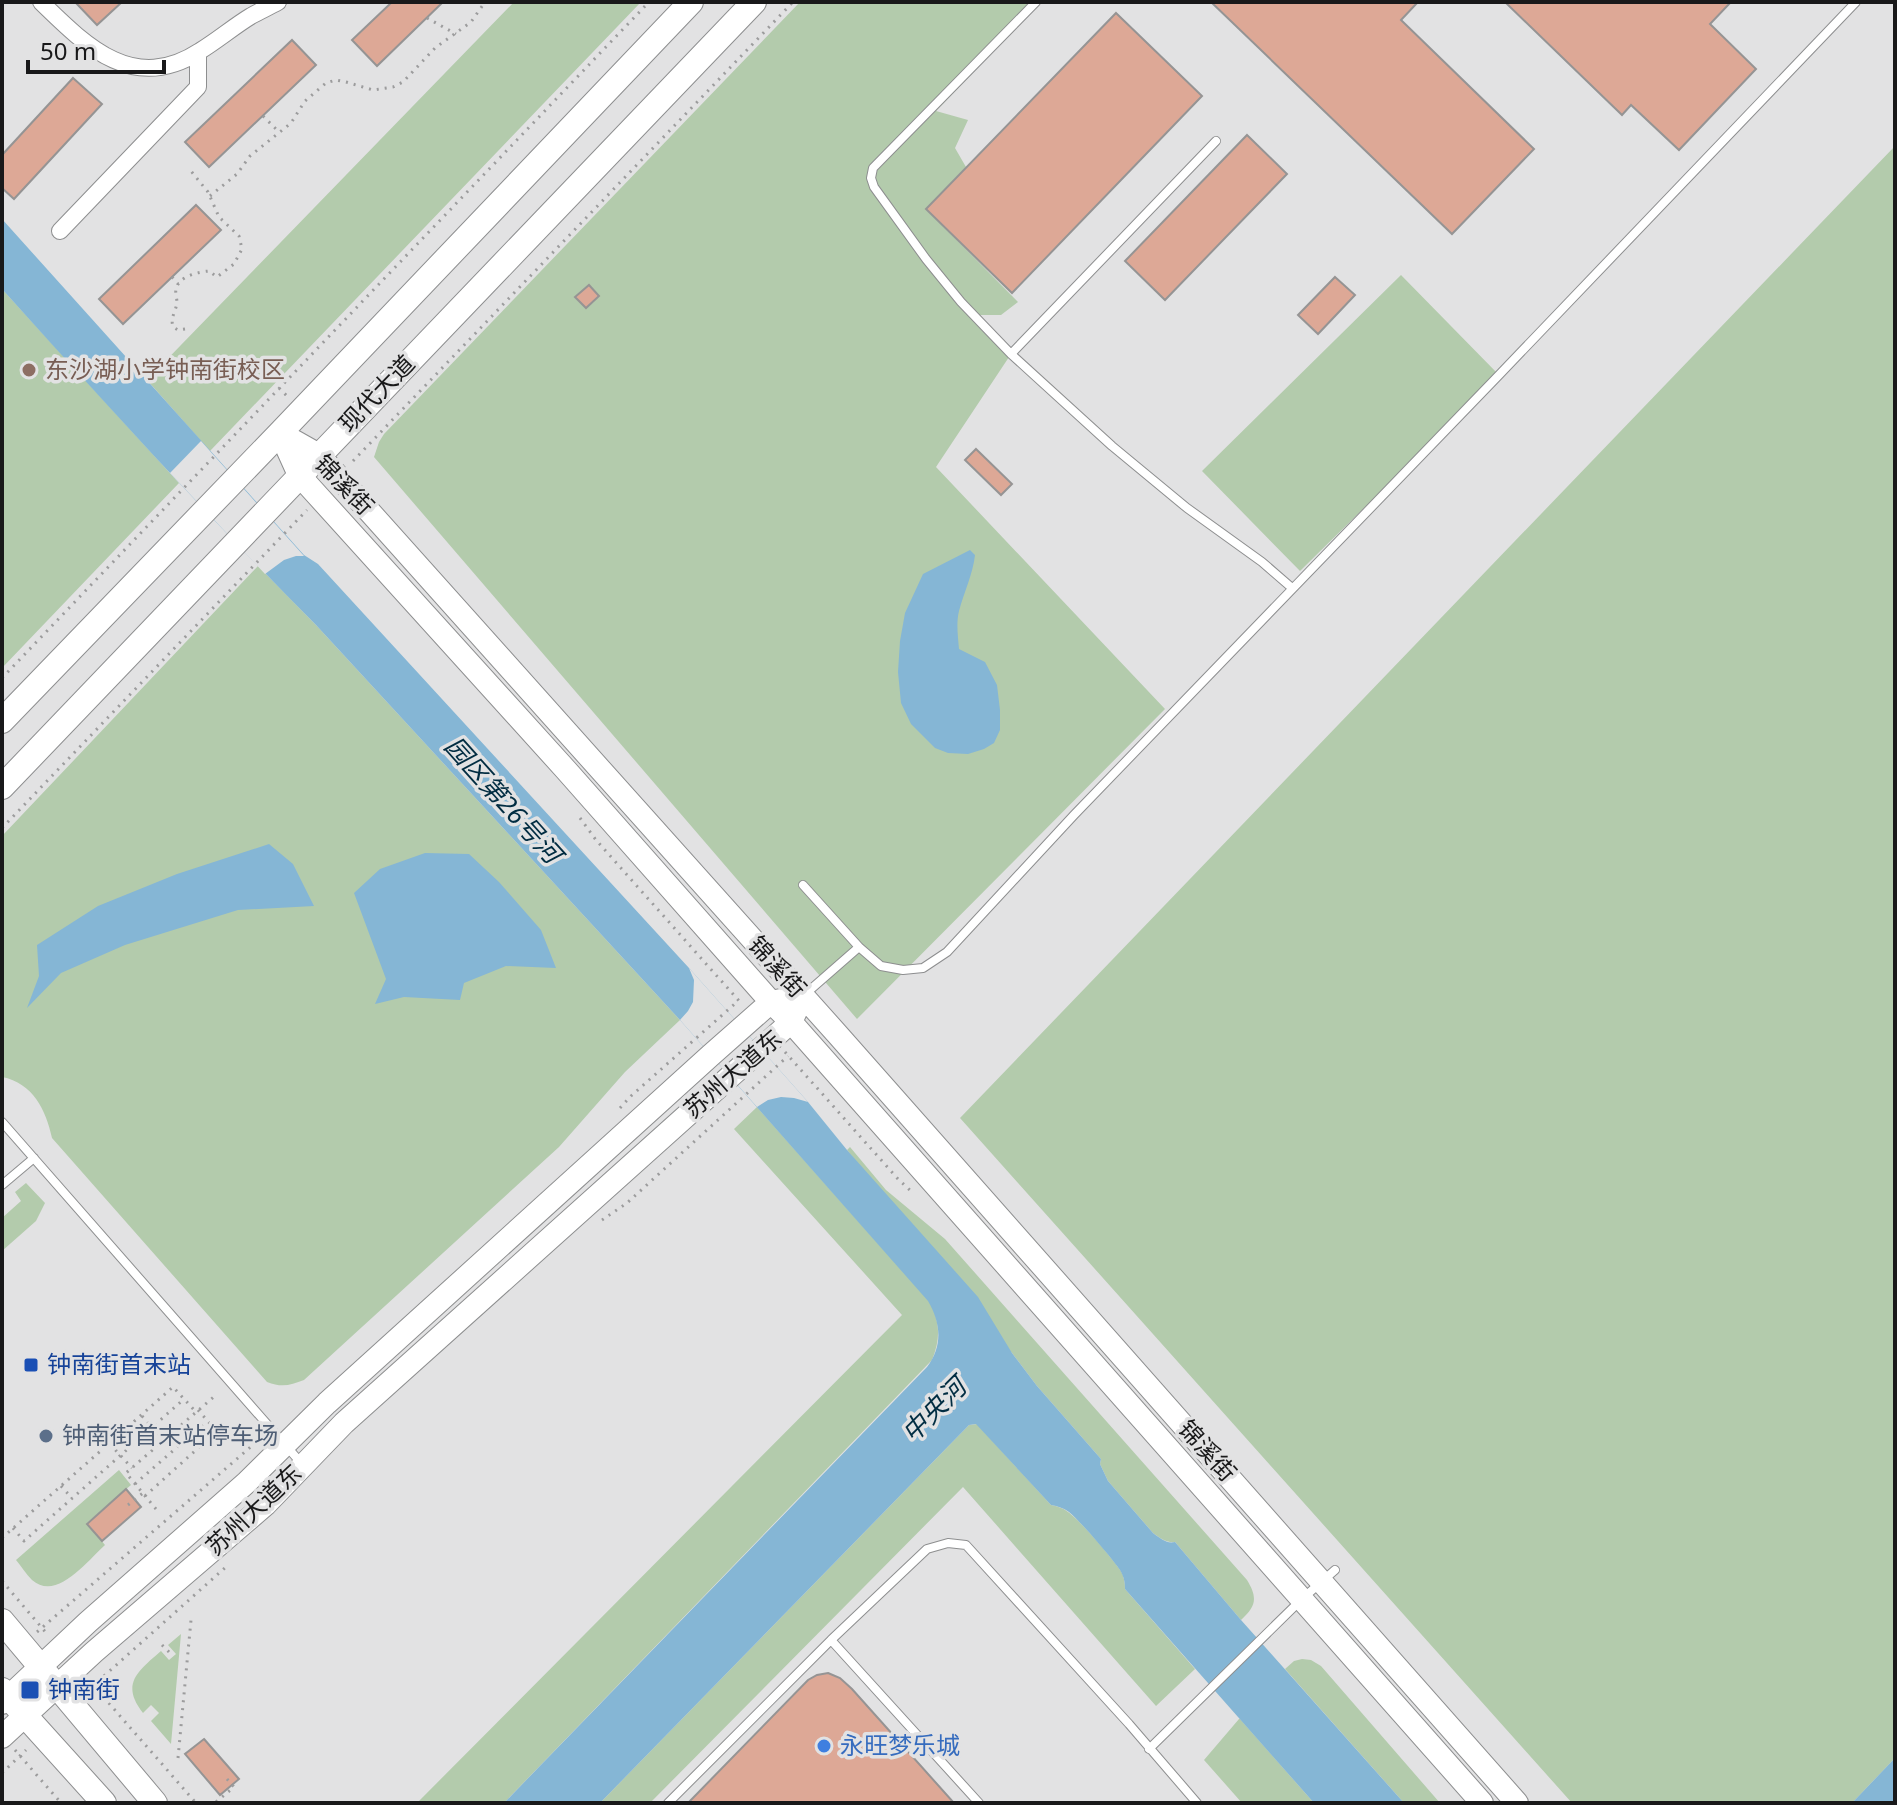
<svg xmlns="http://www.w3.org/2000/svg" width="1897" height="1805" font-family="'Noto Sans','Noto Sans SC',sans-serif">
<style>
.green{fill:#b3cbac}
.water{fill:#85b6d5}
.pier{fill:#e2e2e3}
.building{fill:#dda896;stroke:#959494;stroke-width:2}
.lines{fill:none;stroke-linecap:round;stroke-linejoin:round}
.service-casing{stroke:#8d8e8f;stroke-width:10}
.minor-casing{stroke:#8d8e8f;stroke-width:18}
.secondary-casing{stroke:#8d8e8f;stroke-width:24}
.primary-casing{stroke:#8d8e8f;stroke-width:26}
.path{stroke:#9c9c9d;stroke-width:3;stroke-dasharray:2 6;stroke-linecap:butt}
.service{stroke:#fff;stroke-width:8}
.minor{stroke:#fff;stroke-width:16}
.secondary{stroke:#fff;stroke-width:22}
.primary{stroke:#fff;stroke-width:24}
.education-dot{fill:#8d6e63;stroke:#e2e2e3;stroke-width:3}
.transit-dot{fill:#1a4fb4;stroke:#e2e2e3;stroke-width:3}
.service-dot{fill:#5c6f8a;stroke:#e2e2e3;stroke-width:3}
.shop-dot{fill:#3f7fe0;stroke:#e2e2e3;stroke-width:3}
.labels{text-anchor:middle;stroke-width:7;stroke-linejoin:round;paint-order:stroke}
.education-label{font-size:24px;fill:#785e54;stroke:#e2e2e3;text-anchor:start}
.street-label{font-size:24px;fill:#19191a;stroke:#e2e2e3}
.transit-label{font-size:24px;fill:#164399;stroke:#e2e2e3;text-anchor:start}
.service-label{font-size:24px;fill:#4e5e75;stroke:#e2e2e3;text-anchor:start}
.shop-label{font-size:24px;fill:#366cbe;stroke:#e2e2e3;text-anchor:start}
.water-label{font-size:26px;font-style:italic;fill:#022d42;stroke:#e2e2e3}
</style>
<rect width="100%" height="100%" fill="#e2e2e3"/>
<path class="green" d="M 514,2 L 641,2 L 210,451 L 147,380 Z
M 800,2 L 1041,2 L 936,111 L 968,120 L 955,148 L 966,167 L 926,209 L 1018,302 L 1001,315 L 980,315 L 1011,354 L 936,467 L 1165,709 L 857,1019 L 374,457 L 379,442 L 384,434 Z
M 1895,146 L 1895,1758 L 1852,1803 L 1572,1803 L 960,1118 Z
M 1401,275 L 1499,375 L 1300,571 L 1202,471 Z
M 2,289 L 179,483 L 2,668 Z
M 258,566 L 316,625 L 680,1020 L 625,1072 L 559,1147 L 304,1380 C 291,1385 282,1388 267,1382 L 52,1138 C 46,1110 33,1083 2,1077 L 2,836 Z
M 757,1107 L 929,1301 C 940,1321 941,1338 932,1360 L 504,1803 L 417,1803 L 902,1315 L 734,1129 Z
M 850,1147 L 886,1190 L 945,1239 L 1247,1580 C 1258,1598 1256,1606 1241,1620 L 1175,1542 C 1166,1543 1160,1538 1153,1533 L 1108,1481 L 1100,1464 L 1101,1459 L 1037,1386 L 1012,1353 L 847,1150 Z
M 26,1183 L 45,1203 L 36,1221 L 2,1251 L 2,1218 L 21,1201 L 15,1192 Z
M 977,1424 L 1051,1505 C 1057,1506 1063,1508 1068,1512 C 1081,1521 1111,1557 1121,1571 C 1124,1577 1125,1582 1125,1589 L 1195,1669 L 1156,1706 L 963,1487 L 650,1803 L 600,1803 L 969,1425 Z
M 119,1470 L 131,1485 L 87,1523 L 105,1545 C 88,1560 57,1602 32,1580 C 26,1574 21,1566 16,1560 Z
M 181,1634 L 171,1744 L 151,1721 L 159,1713 L 151,1705 L 143,1713 C 120,1684 138,1671 161,1651 L 169,1660 L 176,1654 L 168,1645 Z
M 1302,1659 L 1311,1660 L 1321,1666 L 1440,1803 L 1404,1803 L 1285,1669 L 1294,1661 Z
M 1239,1719 L 1240,1719 L 1314,1803 L 1242,1803 L 1204,1760 Z"/>
<path class="water" d="M 2,219 L 304,555 L 318,564 L 689,968 L 808,1102 L 847,1150 L 978,1297 L 1012,1353 L 1037,1386 L 1101,1459 L 1100,1464 L 1108,1481 L 1153,1533 C 1160,1538 1166,1544 1175,1542 L 1241,1620 L 1404,1803 L 1314,1803 L 1125,1589 C 1125,1582 1124,1577 1120,1570 C 1111,1557 1081,1522 1069,1512 C 1063,1508 1058,1506 1051,1505 L 976,1424 L 969,1425 L 600,1803 L 504,1803 L 927,1367 C 943,1346 941,1323 928,1301 L 680,1020 L 316,625 C 208,517 105,403 2,289 Z
M 970,550 L 975,555 C 973,574 964,592 959,611 C 956,623 958,637 959,649 L 985,662 L 997,685 L 1000,710 L 1000,730 L 994,743 L 984,749 L 968,754 L 948,753 L 935,748 L 911,724 L 901,703 L 898,672 L 900,641 L 905,613 L 923,574 Z
M 269,844 L 293,864 L 314,906 L 238,910 L 125,945 L 61,973 L 27,1008 L 39,976 L 37,945 L 98,906 L 177,874 Z
M 425,853 L 469,854 L 499,882 L 541,930 L 556,968 L 506,966 L 464,983 L 460,1000 L 404,997 L 375,1004 L 386,979 L 354,893 L 380,869 Z
M 1895,1758 L 1895,1803 L 1852,1803 Z"/>
<path class="pier" d="M 201,441 L 304,556 L 296,556 L 284,560 L 265,574 L 170,473 Z
M 689,968 L 808,1102 L 794,1098 L 781,1097 L 768,1100 L 757,1107 L 680,1020 L 688,1011 L 693,1002 L 694,980 Z"/>
<path class="building" d="M 75,2 L 122,2 L 97,25 Z
M 392,2 L 443,2 L 377,66 L 352,40 Z
M 1211,2 L 1418,2 L 1401,20 L 1534,149 L 1452,234 Z
M 1505,2 L 1731,2 L 1710,24 L 1756,69 L 1679,150 L 1631,105 L 1622,115 Z
M 1116,13 L 1202,96 L 1012,293 L 926,209 Z
M 292,40 L 316,65 L 209,167 L 185,142 Z
M 73,78 L 102,104 L 14,199 L 2,188 L 2,155 Z
M 1247,135 L 1287,174 L 1165,300 L 1125,261 Z
M 196,205 L 221,230 L 123,324 L 99,299 Z
M 1335,277 L 1355,295 L 1318,334 L 1298,315 Z
M 589,285 L 599,296 L 586,308 L 575,297 Z
M 976,449 L 1012,484 L 1001,495 L 965,460 Z
M 126,1489 L 141,1507 L 102,1541 L 87,1524 Z
M 828,1673 L 840,1678 L 852,1689 L 954,1803 L 688,1803 L 808,1680 L 817,1675 Z
M 204,1739 L 239,1779 L 220,1795 L 185,1754 Z"/>
<g class="lines">
<defs>
<path id="service" d="M 1036,2 L 873,168 L 871,178 L 874,187 L 926,259 L 961,302 L 1011,354 L 1112,446 L 1187,508 L 1262,562 L 1292,588
M 1011,354 L 1216,141
M 803,885 L 859,947 L 881,966 L 903,970 L 923,968 L 947,952 L 1074,815 L 1499,375 L 1856,2
M 803,996 L 859,947
M 2,1122 L 302,1464
M 2,1185 L 34,1158
M 831,1640 L 979,1803
M 1149,1749 L 1302,1599 L 1335,1570
M 668,1803 L 831,1640 L 927,1549 L 948,1543 L 966,1545 L 1129,1724 L 1197,1803"/>
<path id="minor" d="M 41,2 C 87,47 134,94 200,51 C 218,40 233,27 251,16 C 260,11 269,7 278,2
M 60,231 L 198,87 L 198,53"/>
<path id="secondary" d="M 280,433 L 319,455 L 360,501 L 838,1035 L 1517,1803
M 280,433 L 299,475 L 566,770 L 771,1002 L 791,1022 L 1482,1803
M 2,1703 L 88,1622 L 246,1483 L 327,1403 L 711,1055 L 771,1002 L 786,999
M 2,1737 L 94,1652 L 265,1505 L 344,1423 L 791,1022 L 797,1009"/>
<path id="primary" d="M 2,721 L 280,433 L 691,2
M 2,787 L 754,2
M 2,1621 L 155,1803
M 2,1690 L 104,1803"/>
</defs>
<use href="#service" class="service-casing"/>
<use href="#minor" class="minor-casing"/>
<use href="#secondary" class="secondary-casing"/>
<use href="#primary" class="primary-casing"/>
<path class="path" d="M 427,18 L 456,34
M 263,116 L 280,133
M 210,196 L 237,174 L 250,156 L 291,123 L 305,101 L 326,83 L 336,80 L 346,82 L 373,90 L 393,87 L 403,82 L 435,48 L 471,22 L 485,2
M 172,277 L 178,284
M 185,329 L 178,330 L 173,327 C 170,317 176,312 177,302 C 177,299 175,292 176,289 C 179,276 198,272 209,271 L 217,277 L 234,264 L 242,249 L 239,236 L 219,217 L 208,192 L 191,171
M 279,388 L 287,396
M 353,461 L 793,2
M 2,678 L 649,2
M 580,818 L 596,840 L 740,1002
M 2,828 L 307,510
M 785,1052 L 898,1179 L 912,1192
M 620,1108 L 631,1096 L 738,1001
M 602,1220 L 627,1203 L 788,1056
M 198,1410 L 229,1445
M 142,1416 L 164,1440
M 110,1444 L 132,1468
M 135,1484 L 207,1421
M 61,1486 L 72,1498
M 145,1496 L 217,1431
M 128,1505 L 143,1493
M 156,1509 L 126,1473 L 217,1394
M 13,1528 L 24,1541 L 184,1399
M 2,1538 L 173,1387 L 196,1412
M 2,1581 L 48,1635
M 37,1632 L 261,1438
M 162,1645 L 169,1652
M 93,1685 L 196,1803
M 86,1692 L 227,1566
M 15,1750 L 61,1803
M 178,1758 L 191,1620
M 2,1773 L 26,1750
M 216,1802 L 234,1787 L 226,1778"/>
<use href="#service" class="service"/>
<use href="#minor" class="minor"/>
<use href="#secondary" class="secondary"/>
<use href="#primary" class="primary"/>
</g>
<circle class="education-dot" cx="29" cy="370" r="8"/>
<g class="transit-dot">
<rect x="23" y="1357" width="16" height="16" rx="4"/>
<rect x="20" y="1680" width="20" height="20" rx="4"/>
</g>
<circle class="service-dot" cx="46" cy="1436" r="8"/>
<circle class="shop-dot" cx="824" cy="1746" r="8"/>
<g class="labels">
<g class="education-label">
<text x="45" y="378">东沙湖小学钟南街校区</text>
</g>
<g class="street-label">
<text transform="translate(377 394) rotate(-46)" y="8">现代大道</text>
<text transform="translate(344 485) rotate(46)" y="8">锦溪街</text>
<text transform="translate(777 967) rotate(48)" y="8">锦溪街</text>
<text transform="translate(733 1074) rotate(-41)" y="8">苏州大道东</text>
<text transform="translate(1207 1451) rotate(48)" y="8">锦溪街</text>
<text transform="translate(254 1510) rotate(-43)" y="8">苏州大道东</text>
</g>
<g class="transit-label">
<text x="47" y="1373">钟南街首末站</text>
<text x="48" y="1698">钟南街</text>
</g>
<g class="service-label">
<text x="62" y="1444">钟南街首末站停车场</text>
</g>
<g class="shop-label">
<text x="840" y="1754">永旺梦乐城</text>
</g>
<g class="water-label">
<text transform="translate(503 800) rotate(48)" y="9">园区第26号河</text>
<text transform="translate(934 1410) rotate(-45)" y="9">中央河</text>
</g>
</g>
<rect width="1897" height="1805" fill="none" stroke="#19191a" stroke-width="8"/>
<path d="M28 60v12h136v-12" fill="none" stroke="#19191a" stroke-width="4"/>
<text x="40" y="60" font-size="24" fill="#19191a" stroke="#e2e2e3" stroke-width="6" paint-order="stroke">50 m</text>
</svg>
